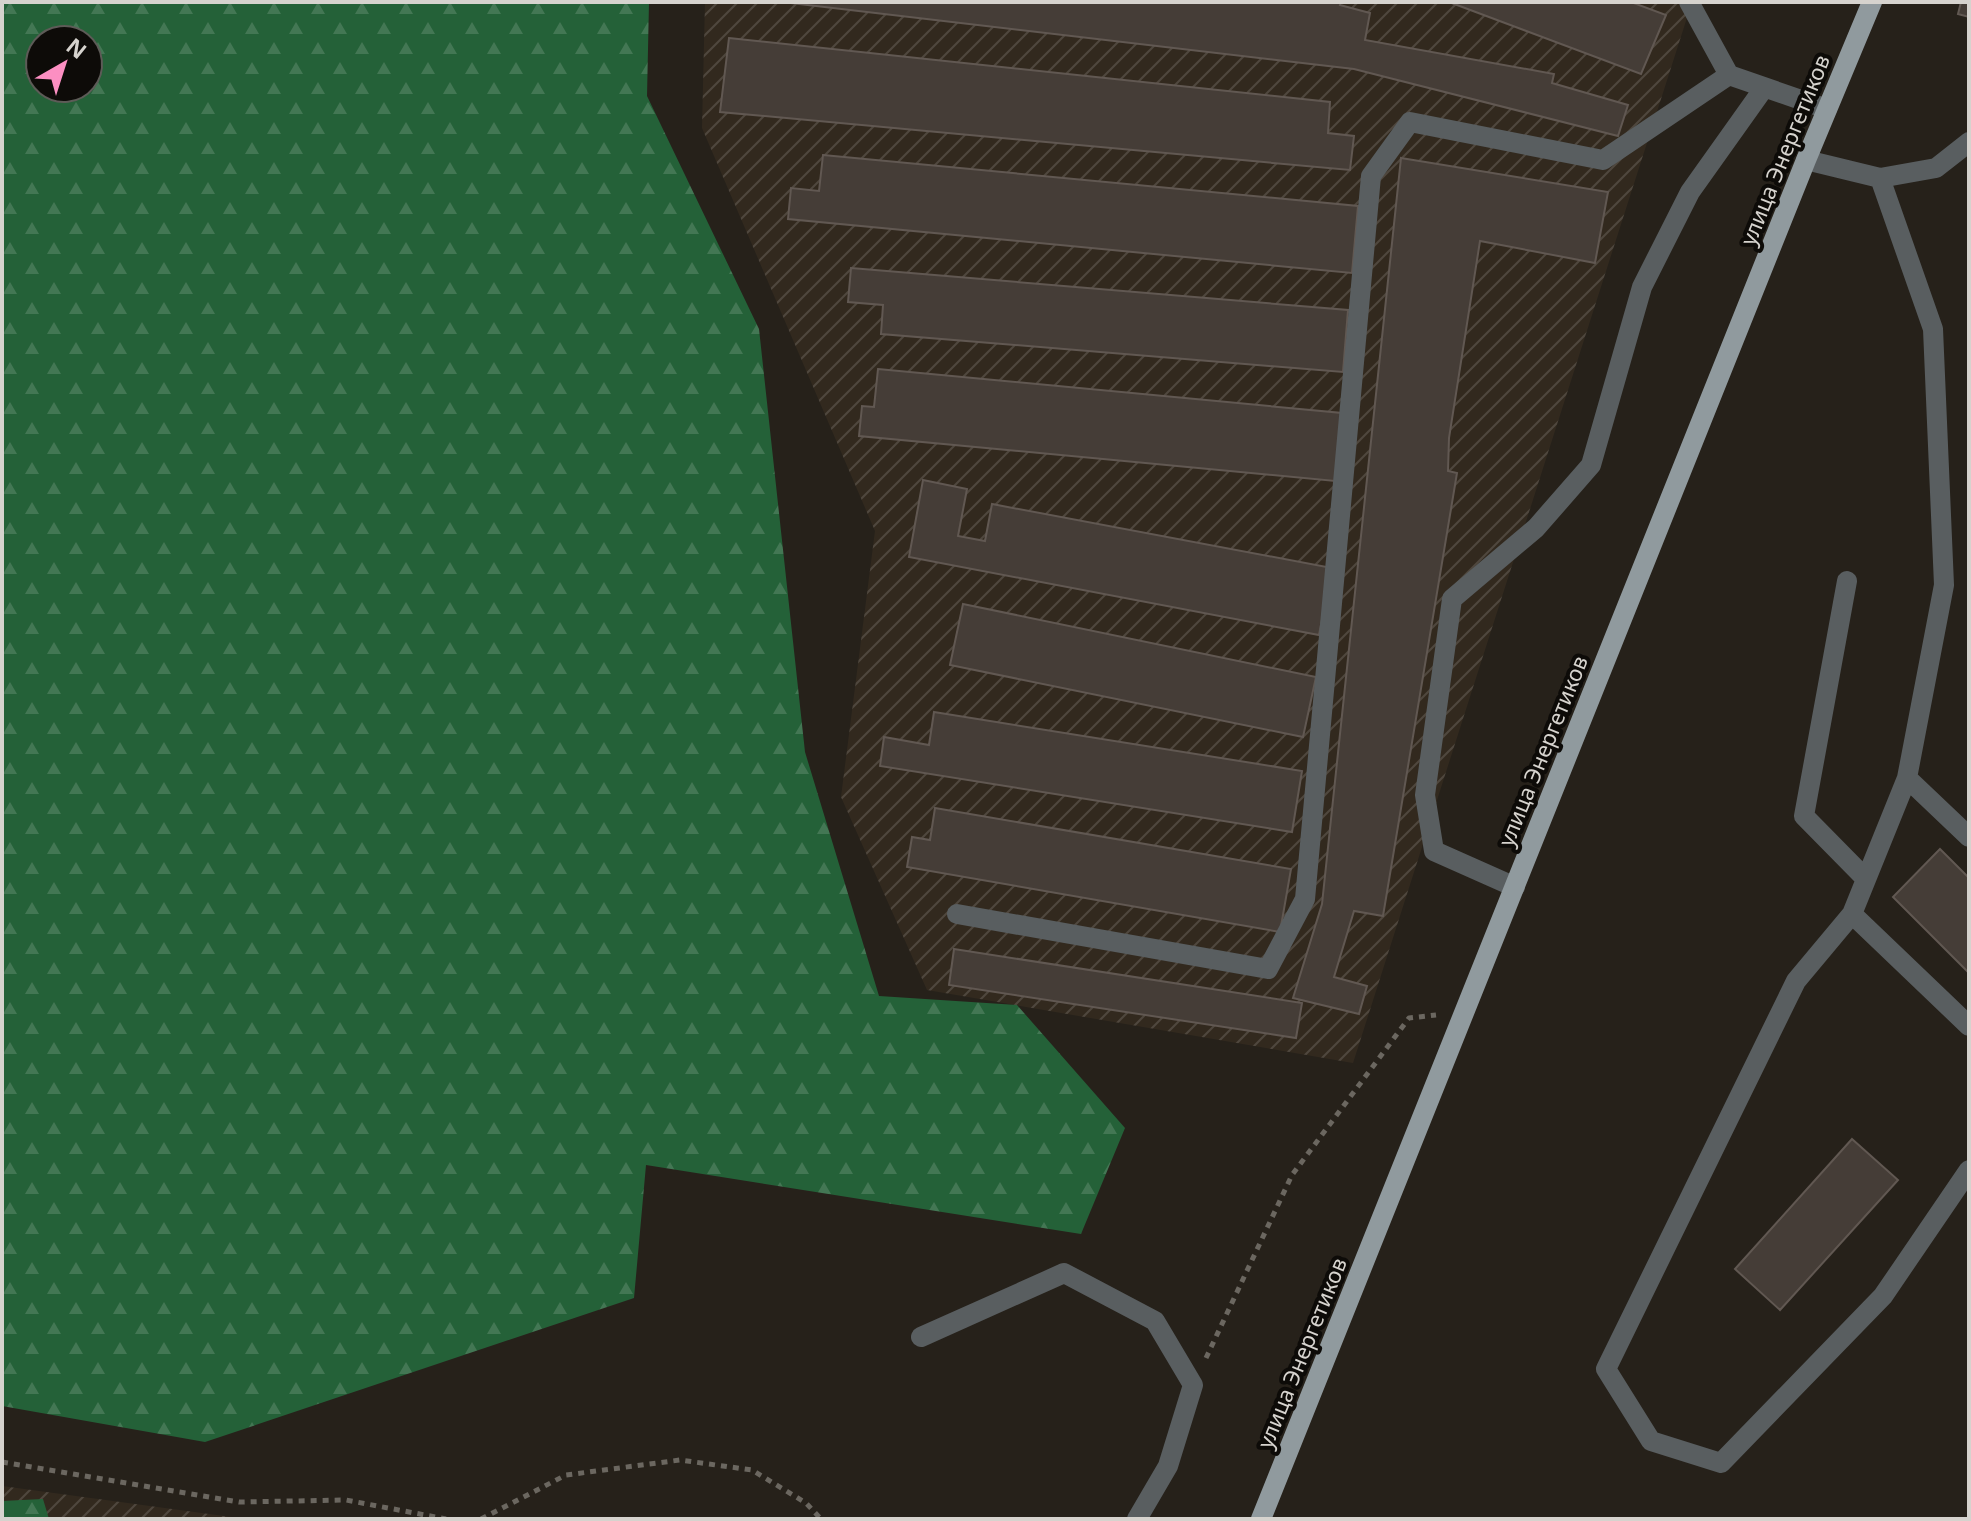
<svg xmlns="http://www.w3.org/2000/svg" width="1971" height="1521" font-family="'Noto Sans',sans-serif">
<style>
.industrial{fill:url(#industrial-furrows)}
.forest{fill:url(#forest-firs);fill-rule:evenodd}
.building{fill:#453d37;stroke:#615852;stroke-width:2}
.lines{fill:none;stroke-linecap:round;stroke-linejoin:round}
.path{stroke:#6b6760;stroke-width:5;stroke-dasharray:6 6;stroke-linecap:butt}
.minor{stroke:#595e60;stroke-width:20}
.major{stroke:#909a9e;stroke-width:20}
.labels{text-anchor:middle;stroke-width:8;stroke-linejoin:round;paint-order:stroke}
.street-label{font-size:22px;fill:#d6d3ce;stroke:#0d0b08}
</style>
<defs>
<pattern id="industrial-furrows" width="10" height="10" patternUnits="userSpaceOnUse" patternTransform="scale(2)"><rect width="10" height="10" fill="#32291e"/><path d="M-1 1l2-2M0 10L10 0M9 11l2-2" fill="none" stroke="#4f473e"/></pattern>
<pattern id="forest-firs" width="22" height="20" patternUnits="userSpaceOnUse" patternTransform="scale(2)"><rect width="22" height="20" fill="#246138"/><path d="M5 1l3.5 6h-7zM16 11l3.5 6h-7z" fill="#437754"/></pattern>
</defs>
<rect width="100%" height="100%" fill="#26211a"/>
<path class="industrial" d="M 705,2 L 1692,2 L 1353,1063 L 927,990 L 841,797 L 875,531 L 702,128 Z
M 2,1486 L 246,1519 L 2,1519 Z"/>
<path class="forest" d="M 2,2 L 649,2 L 647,96 L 759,329 L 805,752 L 879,996 L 1017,1005 L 1125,1128 L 1081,1234 L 646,1165 L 634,1298 L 205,1442 L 2,1406 ZM 40,40 L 88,40 L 88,88 L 40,88 Z
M 43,1499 L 49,1519 L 2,1519 L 2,1501 Z"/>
<path class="building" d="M 782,2 L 1341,2 L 1340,5 L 1370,13 L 1365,40 L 1554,74 L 1552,83 L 1628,105 L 1618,136 L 1354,69 Z
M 1449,2 L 1631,2 L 1666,15 L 1641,74 Z
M 1961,2 L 1969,2 L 1969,17 L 1958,14 Z
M 729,38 L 1330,102 L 1328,133 L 1354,136 L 1350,170 L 720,112 Z
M 823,155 L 1358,206 L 1352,273 L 788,219 L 791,188 L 819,191 Z
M 1401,158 L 1608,192 L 1595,263 L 1480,241 L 1449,438 L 1448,471 L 1457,473 L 1383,916 L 1354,911 L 1334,977 L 1367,986 L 1359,1014 L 1293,998 L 1322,904 Z
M 851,268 L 1348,310 L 1343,372 L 881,334 L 883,305 L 848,302 Z
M 878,369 L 1342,413 L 1335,481 L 859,436 L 862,406 L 874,407 Z
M 923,480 L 967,489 L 958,536 L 985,541 L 992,504 L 1332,568 L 1319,635 L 909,557 Z
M 963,604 L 1316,677 L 1303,737 L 950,665 Z
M 934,712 L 1302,771 L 1292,832 L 880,766 L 884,737 L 929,745 Z
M 935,808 L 1291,869 L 1280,932 L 907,867 L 912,837 L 930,840 Z
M 1940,849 L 1969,878 L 1969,973 L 1893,897 Z
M 954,949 L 1302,1003 L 1296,1038 L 949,985 Z
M 1852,1139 L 1898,1180 L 1780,1310 L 1735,1269 Z"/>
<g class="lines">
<path class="path" d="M 1206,1358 L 1292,1175 L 1409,1018 L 1436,1015
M 2,1462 L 239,1502 L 346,1500 L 446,1519
M 481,1519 L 566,1475 L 680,1460 L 752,1470 L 806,1503 L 821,1519"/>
<path class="minor" d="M 1689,2 L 1729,75 L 1827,109
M 1806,160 L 1880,178 L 1936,168 L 1969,142
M 1880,178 L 1933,329 L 1944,585 L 1907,778 L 1969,837
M 1847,581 L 1804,816 L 1866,879
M 1907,778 L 1852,914 L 1796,981 L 1606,1369 L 1651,1441 L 1721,1463 L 1883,1296 L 1969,1170
M 1515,887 L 1434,851 L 1425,795 L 1452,599 L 1536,528 L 1591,465 L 1642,287 L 1690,192 L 1764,88
M 957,914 L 1268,969 L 1305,899 L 1371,176 L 1410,122 L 1603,160 L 1729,75
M 1852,914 L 1969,1026
M 921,1337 L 1064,1273 L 1155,1321 L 1193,1385 L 1168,1466 L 1137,1519"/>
<path class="major" d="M 1261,1519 L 1806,160 L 1872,2"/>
</g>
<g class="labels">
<g class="street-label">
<text transform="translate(1785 150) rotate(-68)" y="8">улица Энергетиков</text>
<text transform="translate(1543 751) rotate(-68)" y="8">улица Энергетиков</text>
<text transform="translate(1302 1353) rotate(-68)" y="8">улица Энергетиков</text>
</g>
</g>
<rect width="1971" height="1521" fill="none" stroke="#d6d3ce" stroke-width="8"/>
<g transform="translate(64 64) rotate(39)"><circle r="38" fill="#0d0b08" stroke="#5d5b57" stroke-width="2"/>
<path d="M0-6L14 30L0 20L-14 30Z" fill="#fc8fc2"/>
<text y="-12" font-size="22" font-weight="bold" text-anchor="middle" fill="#d6d3ce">N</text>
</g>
</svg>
